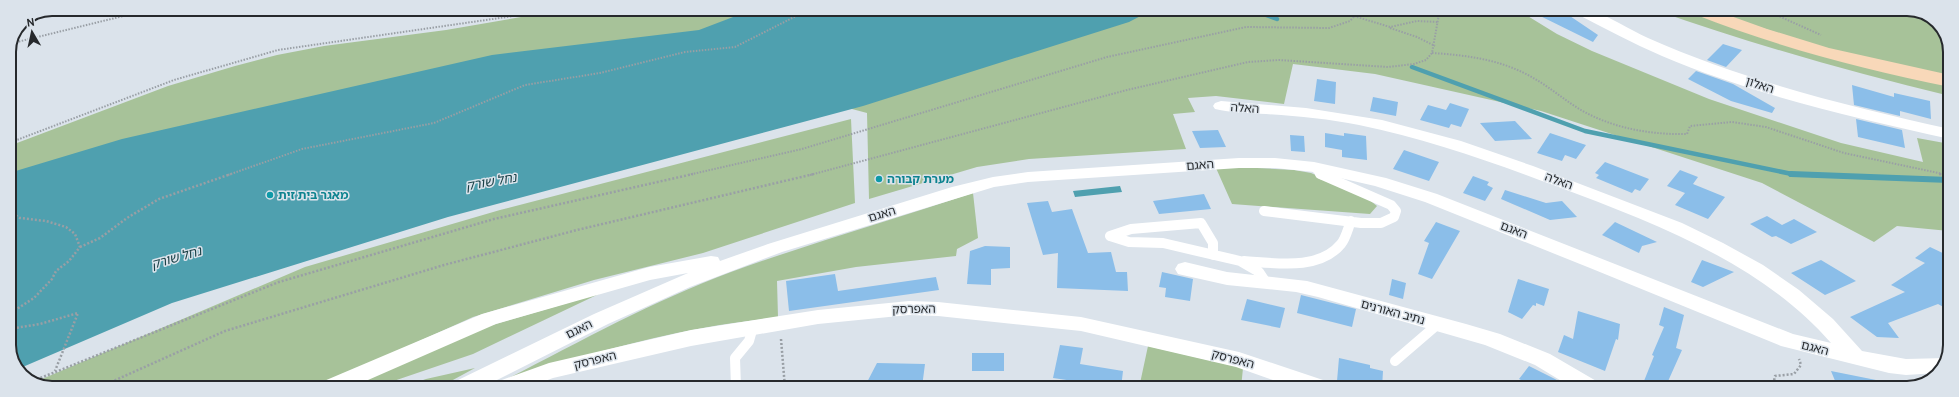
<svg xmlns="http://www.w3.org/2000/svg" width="1959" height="397" font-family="Overpass,'Noto Sans Hebrew',sans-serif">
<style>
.green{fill:#a7c299}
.water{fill:#4fa0af}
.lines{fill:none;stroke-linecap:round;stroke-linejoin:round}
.stream-far1{stroke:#4fa0af;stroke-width:4.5}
.stream{stroke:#4fa0af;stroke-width:6}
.building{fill:#8bbee9}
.path-far1{stroke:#999fa5;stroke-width:2;stroke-dasharray:1.5 1.5;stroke-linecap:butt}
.path{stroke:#999fa5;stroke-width:2.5;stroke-dasharray:2 2;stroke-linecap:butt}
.service-far1{stroke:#fff;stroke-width:8}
.service{stroke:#fff;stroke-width:10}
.minor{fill:#fff;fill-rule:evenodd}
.secondary{fill:#f8d8b9;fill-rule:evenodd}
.culture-dot{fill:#0f9aa8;stroke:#dbe3eb;stroke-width:1.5}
.labels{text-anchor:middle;stroke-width:3;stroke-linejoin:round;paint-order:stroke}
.street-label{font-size:12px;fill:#26292c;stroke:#dbe3eb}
.culture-label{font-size:12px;font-weight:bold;fill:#0d838f;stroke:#dbe3eb;text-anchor:start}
.water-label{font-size:13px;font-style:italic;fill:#194047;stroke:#dbe3eb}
.rim{fill:none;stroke:#26292c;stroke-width:2}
</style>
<rect width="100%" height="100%" fill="#dbe3eb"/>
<path class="green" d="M 567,9 L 1518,10 L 1557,34 L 1592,51 L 1709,99 L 1841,143 L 1923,162 L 1917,138 L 1950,144 L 1949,231 L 1897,226 L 1874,242 L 1762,183 L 1541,111 L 1375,74 L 1293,64 L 1284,104 L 1216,96 L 1188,98 L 1195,112 L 1173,114 L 1186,149 L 1029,159 L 977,167 L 869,199 L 867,113 L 709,71 L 9,218 L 9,146 L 168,86 L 235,66 L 277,55 L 324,46 L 446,30 Z
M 1655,10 L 1693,10 L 1717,20 L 1950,84 L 1950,96 C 1850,72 1752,44 1655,10 Z
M 1708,10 L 1915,10 L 1939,24 L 1950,47 L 1950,77 L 1836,52 Z
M 851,119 L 855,203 L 703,253 L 594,280 L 473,317 L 317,387 L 44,387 L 35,382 L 305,267 L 500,210 Z
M 1216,168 L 1257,168 L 1294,170 L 1311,173 L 1367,198 L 1377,206 L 1370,214 L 1232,204 Z
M 973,193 L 978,238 L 957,249 L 956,256 L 856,267 L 777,281 L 778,317 C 753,321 728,323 703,328 C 635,340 570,360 505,380 C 579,342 653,301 731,272 C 811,243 892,220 973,193 Z
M 601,293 L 473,354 L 376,387 L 348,387 L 489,326 Z
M 1148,346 L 1243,368 L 1241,388 L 1139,388 Z
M 475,368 L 440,387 L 403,387 L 426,379 Z"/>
<path class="water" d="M 759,9 L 1154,9 L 1129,22 L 863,106 L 448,217 L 172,303 L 18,369 L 9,350 L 9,173 L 122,139 L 492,55 L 699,30 L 741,14 Z
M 1120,186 L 1122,192 L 1075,197 L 1073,191 Z"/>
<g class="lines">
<path class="stream-far1" d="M 1253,10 L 1277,19
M 1412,67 L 1585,131 L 1792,174 L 1814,175"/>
<path class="stream" d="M 1791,174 L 1949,180"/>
</g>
<path class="building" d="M 1528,10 L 1561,10 L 1598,35 L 1593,42 Z
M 1723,44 L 1742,50 L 1726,67 L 1707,60 Z
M 1696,71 L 1733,84 L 1775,108 L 1772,113 L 1731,101 L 1688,79 Z
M 1317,79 L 1336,82 L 1335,104 L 1314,101 Z
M 1852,85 L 1894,97 L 1894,93 L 1930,101 L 1931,119 L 1900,111 L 1900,116 L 1854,105 Z
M 1373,97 L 1398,102 L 1396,116 L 1370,111 Z
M 1450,103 L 1469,109 L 1461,127 L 1451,124 L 1449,128 L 1420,120 L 1428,105 L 1446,110 Z
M 1856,119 L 1902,130 L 1905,148 L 1858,137 Z
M 1515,121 L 1532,139 L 1495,141 L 1480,123 Z
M 1218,130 L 1226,147 L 1200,148 L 1192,131 Z
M 1325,133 L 1344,136 L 1344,133 L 1366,136 L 1367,160 L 1342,157 L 1342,150 L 1325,147 Z
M 1550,133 L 1586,145 L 1576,159 L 1565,155 L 1562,161 L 1537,153 Z
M 1290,135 L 1304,136 L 1305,152 L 1291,151 Z
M 1404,150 L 1439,162 L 1429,181 L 1393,169 Z
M 1605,162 L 1649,179 L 1640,191 L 1635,189 L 1632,193 L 1596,178 L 1599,175 L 1595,173 Z
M 1680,170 L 1698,177 L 1693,184 L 1725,197 L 1708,219 L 1675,205 L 1685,193 L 1667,186 Z
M 1473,176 L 1489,182 L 1487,185 L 1493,188 L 1485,201 L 1463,193 Z
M 1505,190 L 1546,203 L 1562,201 L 1577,217 L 1550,220 L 1501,199 Z
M 1204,194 L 1211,209 L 1159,214 L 1153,201 Z
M 1048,201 L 1052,212 L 1072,209 L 1088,253 L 1111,252 L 1116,272 L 1127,272 L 1128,291 L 1057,288 L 1058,253 L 1043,255 L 1027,203 Z
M 1767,216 L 1782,225 L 1794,219 L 1817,232 L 1791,244 L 1776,236 L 1772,237 L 1750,224 Z
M 1436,222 L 1460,231 L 1432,279 L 1418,274 L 1429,243 L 1424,241 Z
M 1615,222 L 1657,242 L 1642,246 L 1639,253 L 1602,235 Z
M 985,246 L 1010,247 L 1010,268 L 991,269 L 991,285 L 967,284 L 970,251 Z
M 1930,247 L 1949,256 L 1949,310 L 1938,304 L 1888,323 L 1899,338 L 1877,337 L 1850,317 L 1905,292 L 1891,285 L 1925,263 L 1915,258 Z
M 1702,260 L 1734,272 L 1703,287 L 1691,282 Z
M 1821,260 L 1856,281 L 1825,295 L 1791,273 Z
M 1162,272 L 1193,279 L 1190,301 L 1165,297 L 1166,288 L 1159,287 Z
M 835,274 L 838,291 L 936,277 L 939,290 L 789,311 L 786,281 Z
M 1392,279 L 1406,283 L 1403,299 L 1389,295 Z
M 1518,279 L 1549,289 L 1544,306 L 1536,303 L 1536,306 L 1533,305 L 1522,319 L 1508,312 Z
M 1301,295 L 1356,309 L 1352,327 L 1297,313 Z
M 1247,299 L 1285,308 L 1280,328 L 1241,320 Z
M 1664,307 L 1684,315 L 1676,348 L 1682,350 L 1665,388 L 1659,388 L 1644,381 L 1654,356 L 1652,355 L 1664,327 L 1659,325 Z
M 1578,311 L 1620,324 L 1618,340 L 1616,339 L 1605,371 L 1558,352 L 1564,335 L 1573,339 Z
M 1060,345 L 1083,348 L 1080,364 L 1123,371 L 1121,388 L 1053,378 Z
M 972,353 L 1004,353 L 1004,371 L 972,371 Z
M 1339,358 L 1370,365 L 1370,368 L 1383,371 L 1382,388 L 1351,388 L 1352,384 L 1337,381 Z
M 877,363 L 925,364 L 922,387 L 893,386 L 892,388 L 864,388 Z
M 1529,366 L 1555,379 L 1570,388 L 1537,388 L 1519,379 Z
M 1831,371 L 1881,381 L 1880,388 L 1838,388 Z"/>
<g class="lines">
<path class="path-far1" d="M 1334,10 L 1390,27 L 1417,21 L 1438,22
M 1770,10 L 1772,13 L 1821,35
M 1390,28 L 1417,37 L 1435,46
M 13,43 L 152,9
M 1432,53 C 1464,55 1496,59 1524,73 C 1545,83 1561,98 1581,110 C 1612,128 1651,135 1687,134 L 1690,126 L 1732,122 L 1766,127 L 1844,153 L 1948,175
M 9,143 L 174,80 L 278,50 L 562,9
M 228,175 L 302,149 L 434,123 L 525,85 L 600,73 L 685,52 L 735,47 L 810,9
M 688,175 L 802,149 L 1107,57 L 1246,27 L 1329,28 L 1350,21 L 1360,10
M 810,175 L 1127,90 L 1248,62 L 1279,60 L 1388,67 L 1414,64 L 1426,60 L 1432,53 L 1439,14 L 1438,10"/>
<path class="path" d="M 1939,174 L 1949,175
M 9,211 L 20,218 L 46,221 L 66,227 L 75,234 L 80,247 L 69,261 L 56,271 L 52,279 L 34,298 L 9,314
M 80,247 L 100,238 L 127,218 L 159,199 L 231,174
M 9,329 L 40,324 L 78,313 L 55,371
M 781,339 L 785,388
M 33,381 L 279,282 L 494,219 L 693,174
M 100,387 L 225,331 L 444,265 L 577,230 L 814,174
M 1759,388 L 1773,386 L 1775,376 L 1794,374 L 1801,365 L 1799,359"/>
<path class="service-far1" d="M 1314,167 L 1321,175"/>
<path class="service" d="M 1264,211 L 1361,223 L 1381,223 L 1394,217 L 1396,211 L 1391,205 L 1320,174
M 1110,236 L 1129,242 L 1163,243 L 1240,261 L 1259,272 L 1265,281
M 1110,236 L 1131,229 L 1201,223 L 1213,243 L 1213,255
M 1244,261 C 1275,263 1319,271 1341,244 C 1346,238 1348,228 1351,221
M 1395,361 L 1438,324
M 736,387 L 735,358 L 749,341 L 753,327"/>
<path class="minor" d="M 1573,10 C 1578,9 1586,9 1591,10 C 1609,16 1630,30 1648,38 C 1745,81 1847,106 1950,129 L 1950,139 C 1852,117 1754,95 1662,56 C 1632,43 1604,28 1575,13 Z
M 1221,101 L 1306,108 L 1382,120 L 1461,141 L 1533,166 L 1682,223 L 1723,243 L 1763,265 L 1799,290 L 1833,319 L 1862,351 L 1906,359 L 1946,358 L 1937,373 L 1906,375 L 1889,373 L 1781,346 L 1590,268 L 1425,202 L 1375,186 L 1314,172 L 1275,168 L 1239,168 L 1028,182 L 994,187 L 782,252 L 690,287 L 608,324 L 483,387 L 453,387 L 456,381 L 594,314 L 688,273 L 650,280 L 496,324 L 352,387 L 321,387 L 324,381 L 482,314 L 649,267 L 711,256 L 718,257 L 720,261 L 768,244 L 952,187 L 993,177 L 1028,172 L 1239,158 L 1275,158 L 1314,162 L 1386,178 L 1437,194 L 1793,334 L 1831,343 C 1760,262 1654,223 1556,186 C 1492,162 1427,139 1359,125 C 1329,119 1297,116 1266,114 C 1249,113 1231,113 1215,109 L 1213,106 L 1215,103 Z
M 1185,262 L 1227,272 L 1307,281 L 1466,324 L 1500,334 L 1550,354 L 1598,382 L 1601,388 L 1573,388 L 1535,365 L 1485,345 L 1318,297 L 1296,292 L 1227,285 L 1178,274 L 1175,269 L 1178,264 Z
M 909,301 L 938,302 L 1081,317 L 1239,352 L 1329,382 L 1332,388 L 1295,388 L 1236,367 L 1081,331 L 938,316 L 909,315 L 818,324 L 691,346 L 553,378 L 529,387 L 496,387 L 499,381 L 549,363 L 691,330 L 818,310 Z"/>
<path class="secondary" d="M 1692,10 L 1714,10 L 1767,29 L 1829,48 L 1950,75 L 1950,87 C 1862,69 1777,47 1694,14 Z"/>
</g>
<g class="culture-dot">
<circle cx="879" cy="179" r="4"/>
<circle cx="270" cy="195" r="4"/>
</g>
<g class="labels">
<g class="street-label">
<text transform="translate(1760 85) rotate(18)" y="4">האלון</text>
<text transform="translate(1245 108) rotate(4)" y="4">האלה</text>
<text transform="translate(1200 165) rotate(-4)" y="4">האגם</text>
<text transform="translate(1559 181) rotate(20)" y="4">האלה</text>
<text transform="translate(882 214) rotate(-17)" y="4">האגם</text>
<text transform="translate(1514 230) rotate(21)" y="4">האגם</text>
<text transform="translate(914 309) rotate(-1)" y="4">האפרסק</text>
<text transform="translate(1393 312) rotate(15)" y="4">נתיב האורנים</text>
<text transform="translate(579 329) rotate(-26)" y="4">האגם</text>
<text transform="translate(1815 348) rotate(14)" y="4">האגם</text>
<text transform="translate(1233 359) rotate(15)" y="4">האפרסק</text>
<text transform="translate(595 360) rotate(-14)" y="4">האפרסק</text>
</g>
<g class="culture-label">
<text x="887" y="183">מערת קבורה</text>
<text x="278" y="199">מאגר בית זית</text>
</g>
<g class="water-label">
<text transform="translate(491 181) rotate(-10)" y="5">נחל שורק</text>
<text transform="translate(176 257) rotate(-16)" y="5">נחל שורק</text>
</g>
</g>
<path d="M0 0H1959V397H0ZM52 16H1907A36 36 0 0 1 1943 52V345A36 36 0 0 1 1907 381H52A36 36 0 0 1 16 345V52A36 36 0 0 1 52 16Z" fill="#dbe3eb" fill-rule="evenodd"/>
<path class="rim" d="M52 16H1907A36 36 0 0 1 1943 52V345A36 36 0 0 1 1907 381H52A36 36 0 0 1 16 345V52A36 36 0 0 1 52 16Z"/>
<g transform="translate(32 32) rotate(351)" stroke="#dbe3eb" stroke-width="3" paint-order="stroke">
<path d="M0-3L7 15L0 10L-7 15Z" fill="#26292c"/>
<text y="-6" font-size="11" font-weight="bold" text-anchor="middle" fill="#26292c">N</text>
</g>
</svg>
